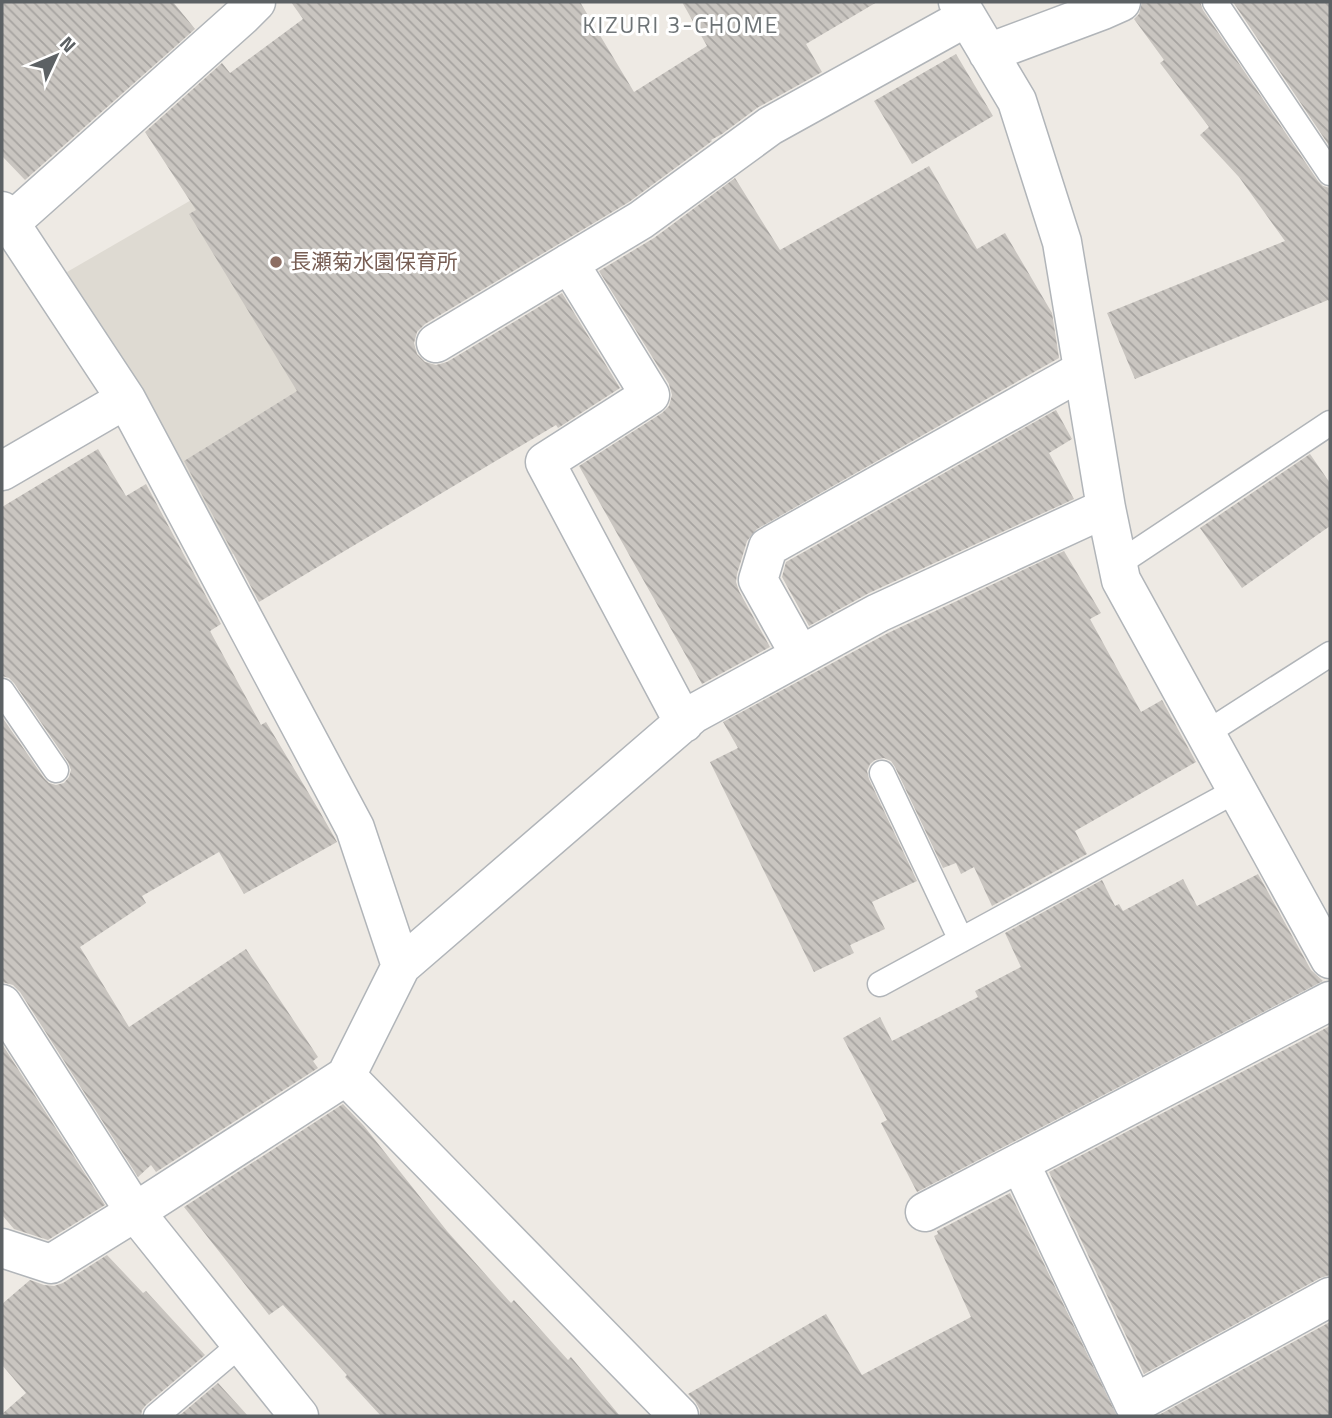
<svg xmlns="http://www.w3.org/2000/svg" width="1332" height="1418" font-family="'Titillium Web','Noto Sans JP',sans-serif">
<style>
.education{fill:#dedad2}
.building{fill:url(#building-back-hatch)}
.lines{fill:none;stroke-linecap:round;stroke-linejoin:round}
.service-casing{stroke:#b1b5b9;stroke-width:27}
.minor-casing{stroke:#b1b5b9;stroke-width:41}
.service{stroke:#fff;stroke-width:24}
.minor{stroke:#fff;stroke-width:38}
.education-dot{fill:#8d6e63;stroke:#fff;stroke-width:2.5}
.labels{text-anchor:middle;stroke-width:6;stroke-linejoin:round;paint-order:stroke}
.education-label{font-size:21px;fill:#785e54;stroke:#fff;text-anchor:start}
.neighbourhood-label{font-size:23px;letter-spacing:2px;fill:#6d7376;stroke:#fff}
</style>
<defs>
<pattern id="building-back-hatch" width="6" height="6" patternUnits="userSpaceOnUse" patternTransform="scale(1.75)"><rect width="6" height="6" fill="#c9c5c0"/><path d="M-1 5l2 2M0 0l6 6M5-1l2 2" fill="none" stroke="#a6a3a0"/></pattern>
</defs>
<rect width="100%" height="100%" fill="#eeeae4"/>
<path class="education" d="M 276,151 L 374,472 L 231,555 L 67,272 Z"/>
<path class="building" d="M 2,2 L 173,2 L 195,29 L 25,180 L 2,156 Z
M 291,2 L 580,2 L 634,92 L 707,46 L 682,2 L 877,2 L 806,44 L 822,72 L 757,108 L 722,134 L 711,140 L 712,141 L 629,202 L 425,324 L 417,332 L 414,343 L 417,354 L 425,362 L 436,365 L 447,362 L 562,293 L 620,388 L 558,428 L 556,425 L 259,602 L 184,461 L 297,391 L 189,214 L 196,210 L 145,132 L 222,63 L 230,73 L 303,19 Z
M 1142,2 L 1200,2 L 1203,10 L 1318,181 L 1323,186 L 1330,188 L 1330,303 L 1328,300 L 1135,379 L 1107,313 L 1285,241 L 1239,177 L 1200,135 L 1209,127 L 1160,63 L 1164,60 L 1134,19 L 1139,14 Z
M 1233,2 L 1330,2 L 1330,147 Z
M 956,54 L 993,116 L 912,164 L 874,101 Z
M 929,166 L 977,249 L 1005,233 L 1052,313 L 1059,358 L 757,529 L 747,541 L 737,574 L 736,582 L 739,591 L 770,647 L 702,684 L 579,466 L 662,413 L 669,406 L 672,395 L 669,384 L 599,271 L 654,238 L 735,178 L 780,250 Z
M 1056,410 L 1072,439 L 1049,453 L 1074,499 L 869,593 L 809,626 L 782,577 L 786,562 Z
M 98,449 L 126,496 L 146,484 L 221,624 L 210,631 L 261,725 L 266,722 L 320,812 L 337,842 L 244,894 L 219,852 L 142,896 L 146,903 L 80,947 L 129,1027 L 246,949 L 318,1057 L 313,1061 L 318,1068 L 156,1172 L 151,1165 L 138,1177 L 20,992 L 13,985 L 2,982 L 2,717 L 44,778 L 49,783 L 56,785 L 64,783 L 69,777 L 71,770 L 68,762 L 14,683 L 9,678 L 2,676 L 2,507 Z
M 1310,454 L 1330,483 L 1330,526 L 1242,588 L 1200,528 Z
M 1064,551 L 1101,613 L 1090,619 L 1141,712 L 1162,700 L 1196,762 L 1075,831 L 1087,854 L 992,906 L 974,867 L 961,874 L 956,863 L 943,868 L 895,767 L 891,761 L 884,758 L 875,760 L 870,764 L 867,771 L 869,779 L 917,881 L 872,902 L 885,929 L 850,945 L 854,953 L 814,972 L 710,762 L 738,748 L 723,722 L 888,633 Z
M 1258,874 L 1311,970 L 1323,981 L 917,1192 L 881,1123 L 887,1120 L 843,1038 L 880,1017 L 892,1041 L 978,997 L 975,991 L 1021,967 L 1005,933 L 1102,880 L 1115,906 L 1119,904 L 1123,911 L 1183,879 L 1197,906 Z
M 1330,1026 L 1330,1275 L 1320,1278 L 1144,1374 L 1049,1172 Z
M 2,1044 L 105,1205 L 48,1240 L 14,1229 L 2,1215 Z
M 343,1104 L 364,1126 L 447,1231 L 511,1303 L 514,1300 L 568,1360 L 571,1357 L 620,1416 L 381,1416 L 345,1377 L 347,1375 L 283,1305 L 269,1315 L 184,1207 Z
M 1010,1193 L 1117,1416 L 700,1416 L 700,1410 L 695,1401 L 688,1394 L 826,1314 L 862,1375 L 971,1317 L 934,1236 L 938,1234 L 937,1231 Z
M 107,1255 L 143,1293 L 146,1291 L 205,1355 L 146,1405 L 142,1410 L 141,1416 L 2,1416 L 2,1414 L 26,1393 L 2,1365 L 2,1304 L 30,1280 L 44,1285 L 54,1286 L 63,1283 Z
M 1330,1322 L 1330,1416 L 1157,1416 Z
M 218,1383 L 248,1416 L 179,1416 Z"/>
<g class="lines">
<defs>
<path id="service" d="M 1215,2 L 1330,173
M 1118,564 L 1330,423
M 2,691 L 56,770
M 1205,734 L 1330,654
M 882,773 L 961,940
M 880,984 L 1237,790
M 156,1416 L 241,1344"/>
<path id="minor" d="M 958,2 L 1017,101 L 1062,242 L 1106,508 L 1121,580 L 1330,959
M 988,53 L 1103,10 L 1121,2
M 2,211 L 126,399 L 355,828 L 401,966
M 9,224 L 242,16 L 256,2
M 569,263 L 650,395 L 545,462 L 684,723
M 436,343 L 641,220 L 770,126 L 967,17
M 2,471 L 126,399
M 800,655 L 758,580 L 768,547 L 1083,370
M 2,1004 L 135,1212 L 299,1416
M 346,1076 L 679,1416
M 1020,1163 L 1134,1404 L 1330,1297
M 925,1212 L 1330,1001
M 2,1248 L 51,1264 L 135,1212 L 346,1076 L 401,966 L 693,714 L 878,613 L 1106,508"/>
</defs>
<use href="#service" class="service-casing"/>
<use href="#minor" class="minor-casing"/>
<use href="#service" class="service"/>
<use href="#minor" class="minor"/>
</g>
<circle class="education-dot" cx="276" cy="262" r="7"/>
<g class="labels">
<g class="education-label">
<text x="290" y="269">長瀬菊水園保育所</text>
</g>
<g class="neighbourhood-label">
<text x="681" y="33">KIZURI 3-CHOME</text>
</g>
</g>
<rect width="1332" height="1418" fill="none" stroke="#5c6164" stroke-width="7"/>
<g transform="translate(56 56) rotate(46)" stroke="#ffffff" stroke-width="5" paint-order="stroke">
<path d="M0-5L12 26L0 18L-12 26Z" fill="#5c6164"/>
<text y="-10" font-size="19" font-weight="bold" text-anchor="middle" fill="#5c6164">N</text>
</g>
</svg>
